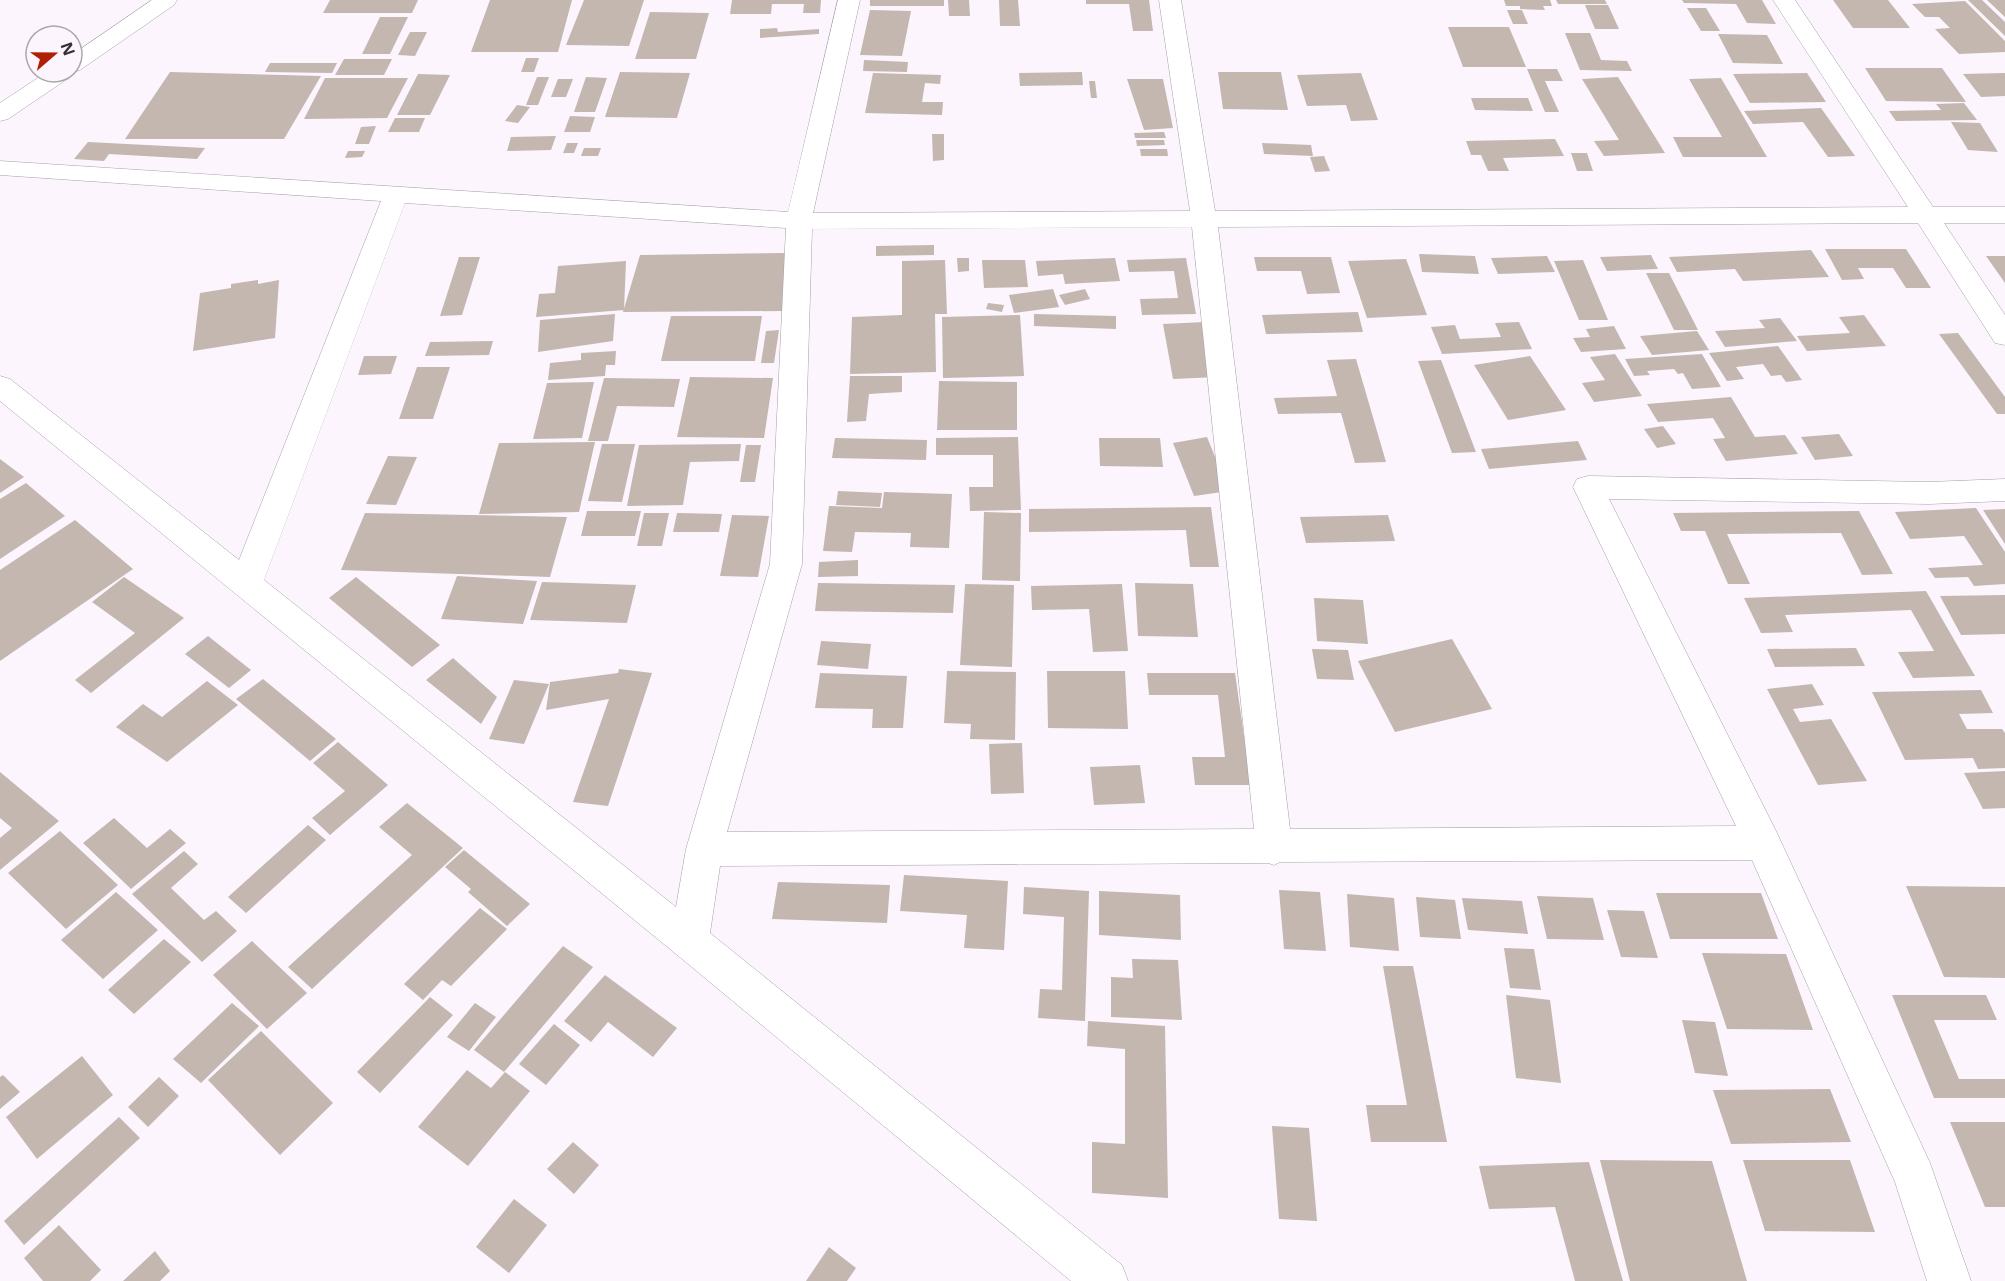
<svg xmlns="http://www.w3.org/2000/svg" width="2005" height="1281" font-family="'Noto Sans',sans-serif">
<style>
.building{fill:#c3b7b0}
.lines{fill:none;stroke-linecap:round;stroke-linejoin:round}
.minor-casing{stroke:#a69ea8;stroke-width:1}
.minor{fill:#fff;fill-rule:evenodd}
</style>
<rect width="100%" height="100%" fill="#fcf5fe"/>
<path class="building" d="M 330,0 L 418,0 L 412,13 L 323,13 Z
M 490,0 L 572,0 L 558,52 L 471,52 Z
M 584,0 L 644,0 L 629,46 L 566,45 Z
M 732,0 L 821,0 L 820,13 L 803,13 L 804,4 L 772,4 L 771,14 L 730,14 Z
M 870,0 L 944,0 L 944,6 L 870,6 Z
M 948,0 L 969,0 L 970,16 L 949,16 Z
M 999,0 L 1018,0 L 1020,26 L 1000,26 Z
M 1086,0 L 1149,0 L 1153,31 L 1133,31 L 1129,4 L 1086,4 Z
M 1504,0 L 1550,0 L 1552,6 L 1543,6 L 1545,10 L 1520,9 L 1520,6 L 1506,6 Z
M 1556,0 L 1605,0 L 1607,4 L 1558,4 Z
M 1682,0 L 1762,0 L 1776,24 L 1747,23 L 1736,4 L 1684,3 Z
M 1833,0 L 1888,0 L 1910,28 L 1853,28 Z
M 1968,0 L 1982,0 L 2005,22 L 2005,36 Z
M 1987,0 L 2005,0 L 2005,17 Z
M 1965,1 L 2005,41 L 2005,52 L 1959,54 L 1935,29 L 1950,28 L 1939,17 L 1925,17 L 1912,4 Z
M 1585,5 L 1608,5 L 1619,29 L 1595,29 Z
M 1687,8 L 1706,8 L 1720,31 L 1701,31 Z
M 870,10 L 911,11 L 902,56 L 860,55 Z
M 1507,10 L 1522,10 L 1528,24 L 1513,24 Z
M 650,12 L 709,13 L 696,59 L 635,59 Z
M 380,17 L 408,17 L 390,54 L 362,54 Z
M 1448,27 L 1509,27 L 1526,67 L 1463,67 Z
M 777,28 L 778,32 L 819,29 L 819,34 L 760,38 L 760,29 Z
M 410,32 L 427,32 L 415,56 L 398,55 Z
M 1565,33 L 1590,33 L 1601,60 L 1627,61 L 1632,71 L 1580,70 Z
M 1718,34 L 1767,35 L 1783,64 L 1733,63 Z
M 526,58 L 539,58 L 534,72 L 521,72 Z
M 344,59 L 392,59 L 384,75 L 335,75 Z
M 864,60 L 908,62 L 907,72 L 863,71 Z
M 270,63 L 337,63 L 332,73 L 265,72 Z
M 1865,68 L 1942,68 L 1966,102 L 1886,101 Z
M 1527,69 L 1557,69 L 1563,81 L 1545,81 L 1559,112 L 1545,112 Z
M 170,72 L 321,76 L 284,139 L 125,139 Z
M 620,72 L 690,73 L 677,118 L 605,117 Z
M 1082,72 L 1083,85 L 1020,86 L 1019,73 Z
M 1218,72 L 1281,72 L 1288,110 L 1223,109 Z
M 873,73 L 941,75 L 940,84 L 925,83 L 922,102 L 943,102 L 942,115 L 865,113 Z
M 1361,73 L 1378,120 L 1351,121 L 1346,105 L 1307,106 L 1297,75 Z
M 1807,73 L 1826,102 L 1750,103 L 1733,74 Z
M 2005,73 L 2005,96 L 1981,97 L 1963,74 Z
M 418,74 L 450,75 L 430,115 L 397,115 Z
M 537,77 L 549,77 L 538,105 L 526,105 Z
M 586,77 L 607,78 L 595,112 L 574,112 Z
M 1618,77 L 1665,153 L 1604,156 L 1594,141 L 1619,140 L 1582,79 Z
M 325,78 L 408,78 L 387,118 L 304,119 Z
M 1721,78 L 1767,157 L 1683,157 L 1673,137 L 1722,137 L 1689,79 Z
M 558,79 L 573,79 L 566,97 L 551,97 Z
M 1127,79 L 1163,79 L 1173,128 L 1144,130 Z
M 1089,81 L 1095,81 L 1097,98 L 1091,98 Z
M 1471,98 L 1528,98 L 1533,111 L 1475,110 Z
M 1964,103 L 1977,120 L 1896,121 L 1889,111 L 1941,110 L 1936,104 Z
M 517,105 L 530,107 L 518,123 L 505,121 Z
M 1821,108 L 1855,156 L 1828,157 L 1803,122 L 1753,124 L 1744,111 Z
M 570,116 L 595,117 L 590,132 L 564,132 Z
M 395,118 L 425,118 L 419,132 L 388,132 Z
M 1951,122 L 1980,123 L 1998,152 L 1968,150 Z
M 376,126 L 369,144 L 355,144 L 361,127 Z
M 1164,132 L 1166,138 L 1135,138 L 1134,133 Z
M 932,134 L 944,134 L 944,160 L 933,161 Z
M 556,136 L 551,150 L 507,151 L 511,137 Z
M 1555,139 L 1564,156 L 1503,158 L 1509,171 L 1488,171 L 1481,155 L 1471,155 L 1466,141 Z
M 1136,140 L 1164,140 L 1165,145 L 1137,146 Z
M 88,142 L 205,148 L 197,159 L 109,154 L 104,161 L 74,159 Z
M 567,143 L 578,143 L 574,153 L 563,153 Z
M 1262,143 L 1311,145 L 1313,156 L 1264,154 Z
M 584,148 L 601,148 L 598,156 L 581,156 Z
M 1140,149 L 1167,149 L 1168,156 L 1141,156 Z
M 348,151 L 365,151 L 362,157 L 345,158 Z
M 1571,153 L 1587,153 L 1593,171 L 1577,171 Z
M 1324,156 L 1330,171 L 1315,172 L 1310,157 Z
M 934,245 L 934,255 L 876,256 L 876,246 Z
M 1825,249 L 1906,249 L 1931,288 L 1906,288 L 1893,268 L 1858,268 L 1864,279 L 1842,280 Z
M 1811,250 L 1829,277 L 1743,281 L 1735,269 L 1677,272 L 1669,257 Z
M 787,253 L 783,311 L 623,312 L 640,255 Z
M 1419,254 L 1475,256 L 1479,274 L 1422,272 Z
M 1651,255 L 1658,269 L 1607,271 L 1600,257 Z
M 1547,256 L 1555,272 L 1498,274 L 1491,258 Z
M 1986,256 L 2005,256 L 2005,283 Z
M 459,257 L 480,257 L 462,315 L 440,316 Z
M 1254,257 L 1331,257 L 1340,293 L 1307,294 L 1301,271 L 1257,271 Z
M 957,258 L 969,258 L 969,271 L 958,272 Z
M 1115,258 L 1120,281 L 1065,284 L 1063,274 L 1038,276 L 1036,261 Z
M 1186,258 L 1196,314 L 1142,315 L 1140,299 L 1178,298 L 1174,271 L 1129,272 L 1127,260 Z
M 1406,259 L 1427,315 L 1367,318 L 1348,261 Z
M 945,260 L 947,314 L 935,314 L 936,372 L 850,374 L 852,317 L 902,315 L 902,261 Z
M 982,260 L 1025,260 L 1028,287 L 984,288 Z
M 1583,260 L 1608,320 L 1579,320 L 1554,261 Z
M 626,261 L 624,310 L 536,317 L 539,294 L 555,293 L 558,266 Z
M 1646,273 L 1669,273 L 1698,330 L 1674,330 Z
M 258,280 L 258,284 L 279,280 L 275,338 L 193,351 L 200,293 L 231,288 L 231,284 Z
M 1053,289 L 1059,307 L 1014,313 L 1009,295 Z
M 1085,289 L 1090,299 L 1065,305 L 1059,295 Z
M 988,303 L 1004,305 L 1002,312 L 986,309 Z
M 1358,312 L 1363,332 L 1266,334 L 1262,315 Z
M 615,314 L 613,341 L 538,352 L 540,320 Z
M 1034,314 L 1116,316 L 1116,329 L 1034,326 Z
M 1020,315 L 1024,376 L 943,378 L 942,317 Z
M 1864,315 L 1886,346 L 1807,351 L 1797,336 L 1850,333 L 1839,317 Z
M 671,316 L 762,316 L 755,361 L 661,361 Z
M 1780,318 L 1797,341 L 1725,347 L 1715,331 L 1765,328 L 1759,320 Z
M 1205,322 L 1218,377 L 1173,379 L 1163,324 Z
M 1519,322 L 1532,349 L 1442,354 L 1431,327 L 1455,325 L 1460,339 L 1501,337 L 1495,323 Z
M 1614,326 L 1626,349 L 1581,352 L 1573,338 L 1590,337 L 1586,329 Z
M 779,330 L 774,363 L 761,363 L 766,331 Z
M 1697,331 L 1709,350 L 1652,355 L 1640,336 Z
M 1958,333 L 2005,397 L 2005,414 L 1997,414 L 1939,334 Z
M 493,341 L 489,355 L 425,356 L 430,342 Z
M 1778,346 L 1802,380 L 1786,382 L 1781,375 L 1771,376 L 1763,364 L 1736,367 L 1744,379 L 1727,381 L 1709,353 Z
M 616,351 L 615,365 L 606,365 L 605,376 L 548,380 L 550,363 L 581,360 L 581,353 Z
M 1615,354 L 1642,396 L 1594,402 L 1582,383 L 1605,380 L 1590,357 Z
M 1702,354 L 1721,387 L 1692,389 L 1683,373 L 1678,374 L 1674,369 L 1647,371 L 1650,375 L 1634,376 L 1625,359 Z
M 364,356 L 397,356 L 391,374 L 358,375 Z
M 1530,356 L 1566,410 L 1508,420 L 1474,365 Z
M 1356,359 L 1386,462 L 1355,463 L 1341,413 L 1278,414 L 1274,398 L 1337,396 L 1327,360 Z
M 1441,360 L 1476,452 L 1452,453 L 1418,361 Z
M 417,367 L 450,367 L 433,419 L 399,419 Z
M 850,376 L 902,376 L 902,392 L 869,394 L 866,421 L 847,422 Z
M 690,377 L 773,378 L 764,438 L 677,437 Z
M 604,378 L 680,379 L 674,407 L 617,406 L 608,441 L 588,441 Z
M 939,381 L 1017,382 L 1017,430 L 937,430 Z
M 594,382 L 582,438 L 533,439 L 547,383 Z
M 1731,397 L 1755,437 L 1785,435 L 1798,454 L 1726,461 L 1713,439 L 1725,438 L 1713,418 L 1658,422 L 1647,404 Z
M 1663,426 L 1676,444 L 1657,448 L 1644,429 Z
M 1839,434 L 1853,456 L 1815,460 L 1801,437 Z
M 1018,437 L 1021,510 L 970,511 L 969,487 L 993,487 L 993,455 L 936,455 L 936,438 Z
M 1207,437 L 1229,491 L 1194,496 L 1173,443 Z
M 835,438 L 927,440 L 926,460 L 832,458 Z
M 1099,438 L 1160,438 L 1163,467 L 1100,466 Z
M 1578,441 L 1587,460 L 1489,469 L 1481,449 Z
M 595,442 L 579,512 L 479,514 L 499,443 Z
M 602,444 L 635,444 L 622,502 L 588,501 Z
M 741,444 L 739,461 L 690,462 L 683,505 L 627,506 L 639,445 Z
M 746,445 L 761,445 L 755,482 L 740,482 Z
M 388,456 L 417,457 L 396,505 L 366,504 Z
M 0,459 L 24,477 L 0,493 Z
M 26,483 L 65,516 L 0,559 L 0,499 Z
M 838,491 L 882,493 L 880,507 L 836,505 Z
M 884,492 L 952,494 L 949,548 L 910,547 L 911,533 L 855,532 L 852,552 L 823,551 L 829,506 L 882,508 Z
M 1211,507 L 1219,567 L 1190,567 L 1186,530 L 1029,532 L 1029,509 Z
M 1976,508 L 2005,552 L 2005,584 L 1974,586 L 1968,577 L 1935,578 L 1928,568 L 1983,565 L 1964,536 L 1910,539 L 1895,512 Z
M 2005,509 L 2005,544 L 1983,510 Z
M 587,511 L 641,511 L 635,536 L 581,536 Z
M 1859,511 L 1893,574 L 1862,575 L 1841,533 L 1727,534 L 1750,584 L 1728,584 L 1705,531 L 1681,531 L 1673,513 Z
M 984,512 L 1021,513 L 1020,581 L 982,580 Z
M 365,513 L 567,517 L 550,577 L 341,570 Z
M 644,513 L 669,513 L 662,546 L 637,546 Z
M 677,513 L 722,514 L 719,532 L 673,532 Z
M 732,515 L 769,516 L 758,577 L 720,576 Z
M 1388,515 L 1395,541 L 1306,543 L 1300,517 Z
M 75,520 L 133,569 L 0,661 L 0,570 Z
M 858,560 L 858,576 L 818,577 L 819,562 Z
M 457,576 L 537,581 L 523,624 L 441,619 Z
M 124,577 L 184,618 L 91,693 L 75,680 L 135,633 L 92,602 Z
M 356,577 L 440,645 L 412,667 L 329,598 Z
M 542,582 L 636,585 L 627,623 L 530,620 Z
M 818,583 L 955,585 L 953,613 L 815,611 Z
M 1135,583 L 1193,584 L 1198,637 L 1138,636 Z
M 965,584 L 1014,585 L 1012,667 L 960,665 Z
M 1122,584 L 1128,651 L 1093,652 L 1089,609 L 1032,610 L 1031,586 Z
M 1926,591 L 1975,676 L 1913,678 L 1898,652 L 1934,651 L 1911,610 L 1785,615 L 1793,632 L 1761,633 L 1744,598 Z
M 2005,595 L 2005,634 L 1961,635 L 1940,596 Z
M 1314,598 L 1363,600 L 1368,644 L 1317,641 Z
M 208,636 L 251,670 L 229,688 L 185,654 Z
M 1452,639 L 1492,709 L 1395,732 L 1358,661 Z
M 821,641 L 871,644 L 868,669 L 817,665 Z
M 1856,648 L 1865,666 L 1775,667 L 1767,649 Z
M 1312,649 L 1348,650 L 1354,680 L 1317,679 Z
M 453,658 L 497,697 L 481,724 L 426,680 Z
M 619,669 L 652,673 L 608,806 L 573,802 L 609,699 L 546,710 L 550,682 L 618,673 Z
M 947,671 L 1016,672 L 1015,740 L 970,739 L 971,724 L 944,723 Z
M 1047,671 L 1125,671 L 1128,729 L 1048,728 Z
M 820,673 L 907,676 L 903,728 L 872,728 L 873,709 L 815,708 Z
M 1147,673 L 1235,673 L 1251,785 L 1195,785 L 1192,757 L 1225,757 L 1218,695 L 1149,695 Z
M 263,679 L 336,739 L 310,761 L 236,699 Z
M 514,680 L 549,684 L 524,744 L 489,739 Z
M 207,681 L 238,705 L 167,762 L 116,727 L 143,704 L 162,717 Z
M 1812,684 L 1824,705 L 1793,709 L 1800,722 L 1831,719 L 1867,781 L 1818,785 L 1767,689 Z
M 1981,690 L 1993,713 L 1959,714 L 1967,729 L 2002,729 L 2005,733 L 2005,768 L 1978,769 L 1973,758 L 1905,760 L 1872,692 Z
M 338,742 L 388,785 L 330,835 L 312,818 L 345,791 L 313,763 Z
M 1022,743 L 1024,793 L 991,794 L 989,744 Z
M 1140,765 L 1145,803 L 1094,805 L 1090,767 Z
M 2005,771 L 2005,808 L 1983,809 L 1964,773 Z
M 0,772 L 59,821 L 0,870 L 0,838 L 12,828 L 0,818 Z
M 407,803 L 463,848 L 312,989 L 288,967 L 412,855 L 379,827 Z
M 114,818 L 147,848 L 170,829 L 186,843 L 131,889 L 83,843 Z
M 308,825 L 326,840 L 246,913 L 228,897 Z
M 60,831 L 118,885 L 66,929 L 8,873 Z
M 464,850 L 530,904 L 507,926 L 468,892 L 471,889 L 445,867 Z
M 184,851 L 198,864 L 171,888 L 204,920 L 216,911 L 237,931 L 202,962 L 132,894 Z
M 904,875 L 1008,881 L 1004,950 L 964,948 L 967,915 L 900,911 Z
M 778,882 L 890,885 L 887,923 L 772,919 Z
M 1906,886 L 2005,887 L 2005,978 L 1944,977 Z
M 1024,887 L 1089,891 L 1085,1021 L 1038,1018 L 1040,989 L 1062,990 L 1064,917 L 1023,914 Z
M 1279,890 L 1320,892 L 1326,951 L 1284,949 Z
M 1099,891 L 1180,895 L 1181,940 L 1099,935 Z
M 116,892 L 158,930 L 103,979 L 61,940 Z
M 1656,893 L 1761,893 L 1778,939 L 1670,939 Z
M 1347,894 L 1394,898 L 1399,951 L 1350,947 Z
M 1537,896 L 1593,898 L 1604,940 L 1547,939 Z
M 1416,897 L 1455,900 L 1461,939 L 1420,937 Z
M 1462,898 L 1522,901 L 1528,934 L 1468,930 Z
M 480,908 L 507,929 L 451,986 L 442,980 L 423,1000 L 404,984 Z
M 1607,910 L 1644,911 L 1658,958 L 1621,957 Z
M 164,939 L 191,962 L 134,1014 L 108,990 Z
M 252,941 L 307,993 L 267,1029 L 213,975 Z
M 563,946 L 593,967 L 504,1072 L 474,1050 Z
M 1504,948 L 1534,949 L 1541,990 L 1510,988 Z
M 1702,953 L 1786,954 L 1813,1030 L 1727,1029 Z
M 1132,959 L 1178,960 L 1182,1020 L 1111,1017 L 1111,977 L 1133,978 Z
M 1383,966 L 1413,966 L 1447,1142 L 1371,1142 L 1366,1105 L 1407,1105 Z
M 605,975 L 677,1028 L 653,1057 L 608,1022 L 591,1042 L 564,1021 Z
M 1506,995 L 1550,1000 L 1561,1083 L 1516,1078 Z
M 1892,995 L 1986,995 L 1997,1020 L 1934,1020 L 1959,1079 L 2005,1079 L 2005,1098 L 1934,1098 Z
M 430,997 L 453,1015 L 380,1093 L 357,1072 Z
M 232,1003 L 259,1026 L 201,1083 L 173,1059 Z
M 475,1003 L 496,1017 L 469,1051 L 447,1037 Z
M 1682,1020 L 1715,1022 L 1728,1076 L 1695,1073 Z
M 1088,1021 L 1165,1026 L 1168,1198 L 1092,1193 L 1092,1142 L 1125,1144 L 1125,1049 L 1087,1046 Z
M 554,1024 L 580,1045 L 546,1085 L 519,1064 Z
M 261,1031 L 333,1103 L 280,1155 L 208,1080 Z
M 82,1056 L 113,1095 L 37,1159 L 6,1117 Z
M 467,1070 L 491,1088 L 505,1072 L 530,1091 L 468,1166 L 418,1127 Z
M 3,1075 L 20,1092 L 0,1109 L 0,1077 Z
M 159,1077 L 179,1096 L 148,1127 L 128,1107 Z
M 1830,1089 L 1851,1142 L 1731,1144 L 1713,1090 Z
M 119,1117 L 140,1138 L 24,1245 L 4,1221 Z
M 1950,1122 L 2005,1122 L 2005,1207 L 1985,1207 Z
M 1272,1126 L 1309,1128 L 1317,1221 L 1279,1219 Z
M 573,1142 L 599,1165 L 574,1194 L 547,1169 Z
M 1600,1160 L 1712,1161 L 1747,1281 L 1630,1281 Z
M 1743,1160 L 1850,1160 L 1875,1232 L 1765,1231 Z
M 1589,1162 L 1623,1281 L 1575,1281 L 1555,1207 L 1489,1209 L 1479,1166 Z
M 514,1199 L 547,1225 L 509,1273 L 476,1247 Z
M 59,1225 L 101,1270 L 90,1281 L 43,1281 L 24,1258 Z
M 829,1247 L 856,1268 L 847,1281 L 806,1281 Z
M 155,1251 L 170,1271 L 160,1281 L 123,1281 Z"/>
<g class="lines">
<defs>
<path id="minor" d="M 152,0 L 177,0 L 174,5 L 80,70 L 73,72 L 70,77 L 8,119 L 0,121 L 0,103 L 47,72 L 72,72 L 72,55 Z
M 838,0 L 860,0 L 813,213 L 1190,211 L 1159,0 L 1181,0 L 1215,211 L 1908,207 L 1773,0 L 1795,0 L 1933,207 L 2005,207 L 2005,223 L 1944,223 L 2005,315 L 2005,345 L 1995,343 L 1918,223 L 1218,227 L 1290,829 L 1736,826 L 1573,487 L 1577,479 L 1588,476 L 1929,482 L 2005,479 L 2005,501 L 1929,504 L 1609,499 L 1776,831 L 1930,1163 L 1971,1281 L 1927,1281 L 1895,1182 L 1752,860 L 1280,862 L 1274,865 L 1268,863 L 720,866 L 710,933 L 1122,1265 L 1128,1281 L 1071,1281 L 676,954 L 0,401 L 0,376 L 10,379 L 239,560 L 381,201 L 0,175 L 0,161 L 788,212 ZM 405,203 L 786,228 L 770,564 L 686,849 L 676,907 L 264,580 ZM 1192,227 L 1254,829 L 727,832 L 802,564 L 812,229 Z"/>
</defs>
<use href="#minor" class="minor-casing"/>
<use href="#minor" class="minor"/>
</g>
<g transform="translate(54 54) rotate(70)"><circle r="28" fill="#fcf5fe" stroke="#aca6ad" stroke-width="1.5"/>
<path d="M0-4.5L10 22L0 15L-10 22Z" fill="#af2105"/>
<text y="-9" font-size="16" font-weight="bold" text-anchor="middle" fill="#333034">N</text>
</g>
</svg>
